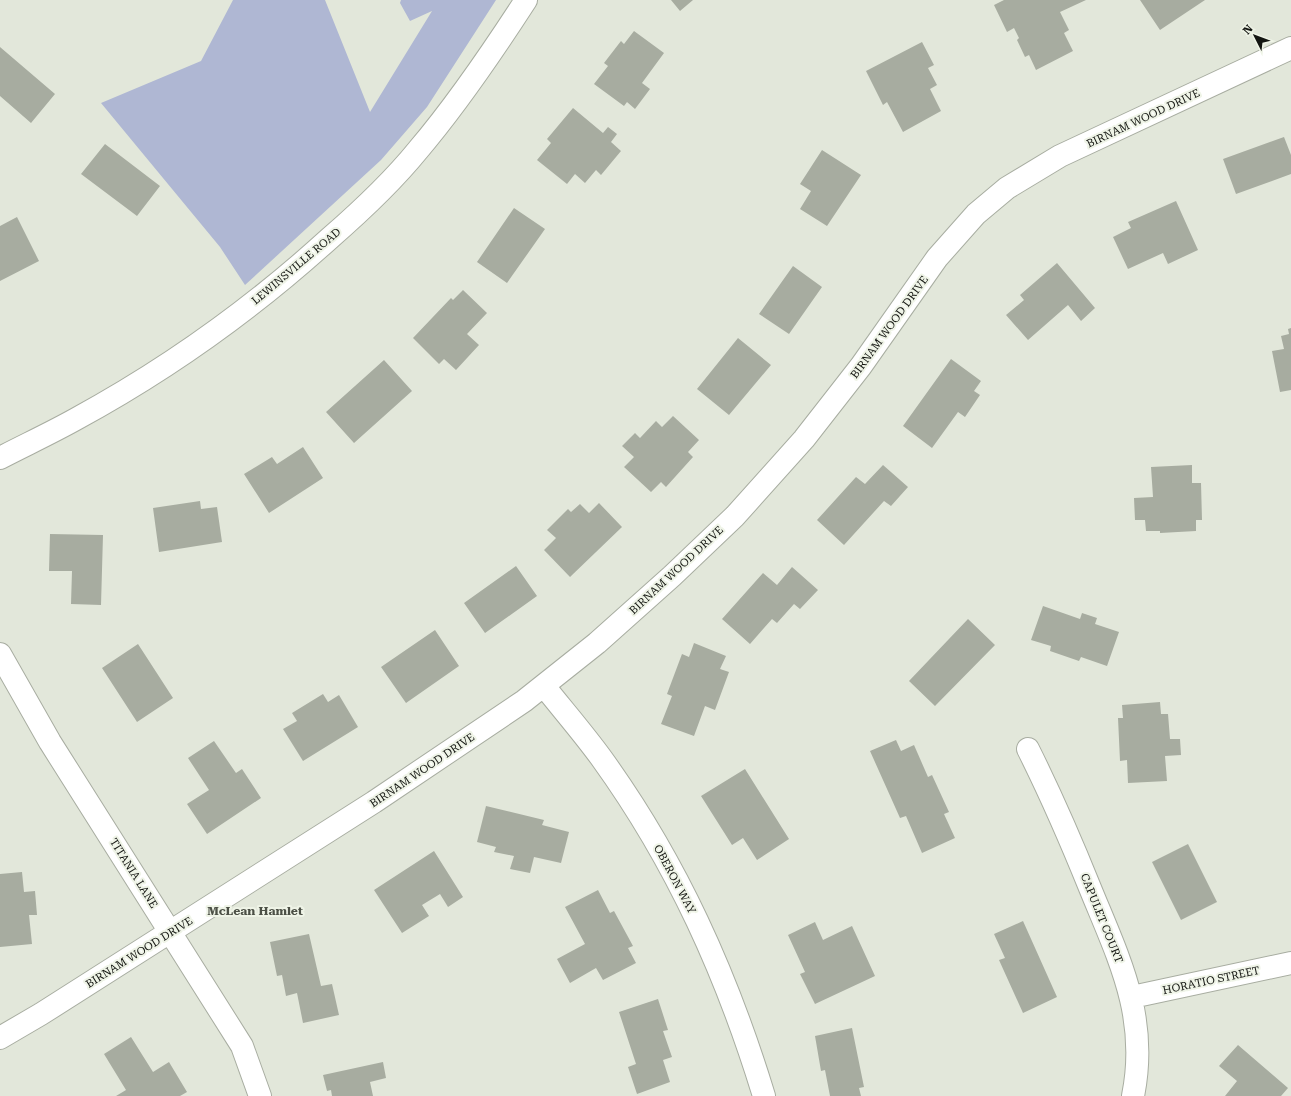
<svg xmlns="http://www.w3.org/2000/svg" width="1291" height="1096" font-family="'Roboto Serif',serif">
<style>
.green{fill:#afb7d3}
.building{fill:#a7aca0}
.lines{fill:none;stroke-linecap:round;stroke-linejoin:round}
.minor-casing{stroke:#a8ada1;stroke-width:24}
.secondary-casing{stroke:#a8ada1;stroke-width:24}
.minor{stroke:#fff;stroke-width:22}
.secondary{stroke:#fff;stroke-width:22}
.labels{text-anchor:middle;stroke-width:4;stroke-linejoin:round;paint-order:stroke}
.street-label{font-size:11px;fill:#131511;stroke:#eff4e7}
.neighbourhood-label{font-size:12px;font-weight:bold;fill:#4c5046;stroke:#eff4e7}
</style>
<rect width="100%" height="100%" fill="#e2e7da"/>
<path class="green" d="M 233,0 L 325,0 L 370,112 L 432,11 L 410,21 L 400,3 L 401,0 L 496,0 L 427,107 L 381,160 L 245,285 L 220,247 L 101,103 L 201,61 Z"/>
<path class="building" d="M 671,0 L 693,0 L 680,11 Z
M 1004,0 L 1086,0 L 1060,12 L 1069,30 L 1064,33 L 1073,51 L 1036,70 L 1029,55 L 1025,57 L 1017,40 L 1019,38 L 1014,28 L 1007,32 L 994,5 Z
M 1140,0 L 1205,0 L 1160,30 Z
M 634,31 L 664,53 L 642,83 L 650,89 L 635,109 L 627,102 L 624,106 L 594,84 L 608,66 L 604,63 L 621,41 L 624,44 Z
M 922,42 L 934,65 L 928,68 L 937,85 L 930,89 L 941,111 L 903,132 L 887,102 L 883,105 L 866,71 Z
M 0,47 L 55,94 L 31,123 L 0,96 Z
M 573,108 L 603,133 L 608,127 L 617,134 L 611,142 L 621,151 L 601,175 L 596,170 L 585,183 L 575,174 L 567,184 L 537,160 L 551,143 L 547,139 Z
M 1284,137 L 1291,155 L 1291,174 L 1236,194 L 1223,159 Z
M 105,144 L 160,186 L 137,216 L 81,174 Z
M 822,150 L 861,175 L 827,226 L 800,209 L 811,191 L 800,184 Z
M 1176,201 L 1198,250 L 1168,264 L 1163,253 L 1128,269 L 1113,237 L 1131,228 L 1128,222 Z
M 514,208 L 545,229 L 507,283 L 477,262 Z
M 17,217 L 39,261 L 0,281 L 0,226 Z
M 1057,263 L 1095,308 L 1081,321 L 1068,305 L 1028,340 L 1006,315 L 1024,300 L 1020,295 Z
M 793,266 L 822,287 L 789,334 L 759,314 Z
M 463,290 L 487,313 L 467,334 L 479,345 L 456,370 L 444,359 L 439,364 L 413,338 L 451,298 L 453,300 Z
M 1291,328 L 1291,390 L 1280,392 L 1272,351 L 1284,349 L 1281,336 L 1289,334 L 1288,329 Z
M 738,338 L 771,365 L 729,415 L 697,389 Z
M 951,359 L 981,381 L 974,391 L 980,395 L 965,417 L 958,412 L 932,448 L 903,426 Z
M 384,360 L 412,391 L 354,443 L 326,412 Z
M 673,416 L 699,440 L 688,452 L 693,457 L 666,487 L 661,482 L 651,492 L 624,467 L 634,457 L 622,446 L 635,433 L 640,438 L 656,421 L 662,427 Z
M 303,447 L 323,478 L 269,513 L 244,474 L 272,457 L 277,464 Z
M 883,465 L 908,487 L 891,506 L 884,501 L 844,545 L 817,520 L 856,477 L 865,484 Z
M 1192,465 L 1192,483 L 1201,483 L 1202,520 L 1196,520 L 1196,531 L 1160,533 L 1160,531 L 1146,531 L 1145,520 L 1135,520 L 1134,498 L 1153,497 L 1151,467 Z
M 200,501 L 201,509 L 217,507 L 222,542 L 159,552 L 153,508 Z
M 599,503 L 622,527 L 570,577 L 544,550 L 556,538 L 547,530 L 568,509 L 571,512 L 580,504 L 589,513 Z
M 50,534 L 103,535 L 101,605 L 71,604 L 72,571 L 49,571 Z
M 516,566 L 537,596 L 485,633 L 464,603 Z
M 792,567 L 818,590 L 800,609 L 794,604 L 777,623 L 772,619 L 750,644 L 722,619 L 763,573 L 777,585 Z
M 1043,606 L 1080,619 L 1082,613 L 1097,618 L 1095,624 L 1119,632 L 1107,666 L 1081,657 L 1079,661 L 1050,651 L 1051,646 L 1031,640 Z
M 968,619 L 995,645 L 935,706 L 909,681 Z
M 435,630 L 459,666 L 406,703 L 381,667 Z
M 694,643 L 726,656 L 720,669 L 729,672 L 715,710 L 705,706 L 694,736 L 661,724 L 672,696 L 667,694 L 682,654 L 689,657 Z
M 138,644 L 173,698 L 137,722 L 102,668 Z
M 323,694 L 328,702 L 339,695 L 358,727 L 303,761 L 283,729 L 297,721 L 292,713 Z
M 1160,702 L 1161,714 L 1168,714 L 1170,739 L 1180,739 L 1181,755 L 1165,756 L 1167,781 L 1128,783 L 1127,760 L 1120,761 L 1118,718 L 1123,718 L 1122,705 Z
M 896,740 L 901,751 L 914,745 L 928,777 L 932,775 L 949,812 L 944,814 L 955,838 L 922,853 L 906,816 L 900,818 L 870,751 Z
M 214,741 L 236,773 L 242,769 L 261,798 L 207,834 L 187,804 L 209,790 L 188,758 Z
M 745,769 L 789,839 L 757,860 L 743,838 L 732,845 L 701,796 Z
M 486,806 L 544,820 L 542,825 L 569,832 L 561,863 L 534,857 L 530,873 L 510,869 L 514,856 L 494,852 L 496,847 L 477,842 Z
M 1188,844 L 1217,902 L 1181,920 L 1152,862 Z
M 434,851 L 463,897 L 448,907 L 440,894 L 422,905 L 429,916 L 402,933 L 374,890 Z
M 22,872 L 24,892 L 35,891 L 37,915 L 29,915 L 32,944 L 0,947 L 0,874 Z
M 598,890 L 610,913 L 614,911 L 633,946 L 628,948 L 636,963 L 603,980 L 596,968 L 570,983 L 557,959 L 585,944 L 565,907 Z
M 1023,921 L 1057,997 L 1023,1013 L 999,960 L 1005,958 L 994,934 Z
M 815,922 L 823,940 L 852,926 L 875,976 L 815,1004 L 800,974 L 805,972 L 788,935 Z
M 309,934 L 321,986 L 332,984 L 339,1015 L 303,1023 L 297,993 L 286,996 L 282,975 L 277,976 L 270,942 Z
M 658,999 L 668,1030 L 663,1031 L 672,1057 L 663,1060 L 670,1082 L 637,1094 L 628,1067 L 636,1064 L 619,1012 Z
M 852,1028 L 864,1087 L 859,1088 L 861,1096 L 830,1096 L 825,1070 L 821,1071 L 815,1036 Z
M 131,1037 L 153,1072 L 169,1062 L 187,1092 L 180,1096 L 116,1096 L 126,1090 L 104,1054 Z
M 1238,1045 L 1288,1088 L 1281,1096 L 1225,1096 L 1237,1081 L 1219,1066 Z
M 383,1062 L 386,1078 L 370,1082 L 373,1096 L 332,1096 L 331,1090 L 327,1091 L 323,1075 Z"/>
<g class="lines">
<defs>
<path id="minor" d="M 0,654 L 50,742 L 242,1046 L 260,1096
M 544,686 C 563,710 584,734 602,759 C 677,863 727,975 764,1096
M 1028,749 C 1051,795 1071,841 1090,888 C 1119,959 1149,1017 1133,1096
M 1132,997 L 1291,963
M 0,1038 L 41,1014 L 374,802 L 524,701 L 597,643 L 672,576 L 735,516 L 804,439 L 861,366 L 937,258 L 976,214 L 1007,188 L 1060,156 L 1291,48"/>
<path id="secondary" d="M 0,458 C 25,445 51,433 76,419 C 168,369 253,308 330,238 C 361,211 392,182 418,150 C 458,103 493,51 526,0"/>
</defs>
<use href="#minor" class="minor-casing"/>
<use href="#secondary" class="secondary-casing"/>
<use href="#minor" class="minor"/>
<use href="#secondary" class="secondary"/>
</g>
<g class="labels">
<g class="street-label">
<text transform="translate(1143 118) rotate(-25)" y="4">BIRNAM WOOD DRIVE</text>
<text transform="translate(296 266) rotate(-40)" y="4">LEWINSVILLE ROAD</text>
<text transform="translate(889 327) rotate(-54)" y="4">BIRNAM WOOD DRIVE</text>
<text transform="translate(676 570) rotate(-43)" y="4">BIRNAM WOOD DRIVE</text>
<text transform="translate(422 770) rotate(-34)" y="4">BIRNAM WOOD DRIVE</text>
<text transform="translate(134 873) rotate(58)" y="4">TITANIA LANE</text>
<text transform="translate(675 879) rotate(62)" y="4">OBERON WAY</text>
<text transform="translate(1102 918) rotate(68)" y="4">CAPULET COURT</text>
<text transform="translate(139 952) rotate(-32)" y="4">BIRNAM WOOD DRIVE</text>
<text transform="translate(1211 980) rotate(-12)" y="4">HORATIO STREET</text>
</g>
<g class="neighbourhood-label">
<text x="255" y="915">McLean Hamlet</text>
</g>
</g>
<g transform="translate(1255 36) rotate(312)" stroke="#eff4e7" stroke-width="3" paint-order="stroke">
<path d="M0-3L7 15L0 10L-7 15Z" fill="#131511"/>
<text y="-6" font-size="11" font-weight="bold" text-anchor="middle" fill="#131511">N</text>
</g>
</svg>
